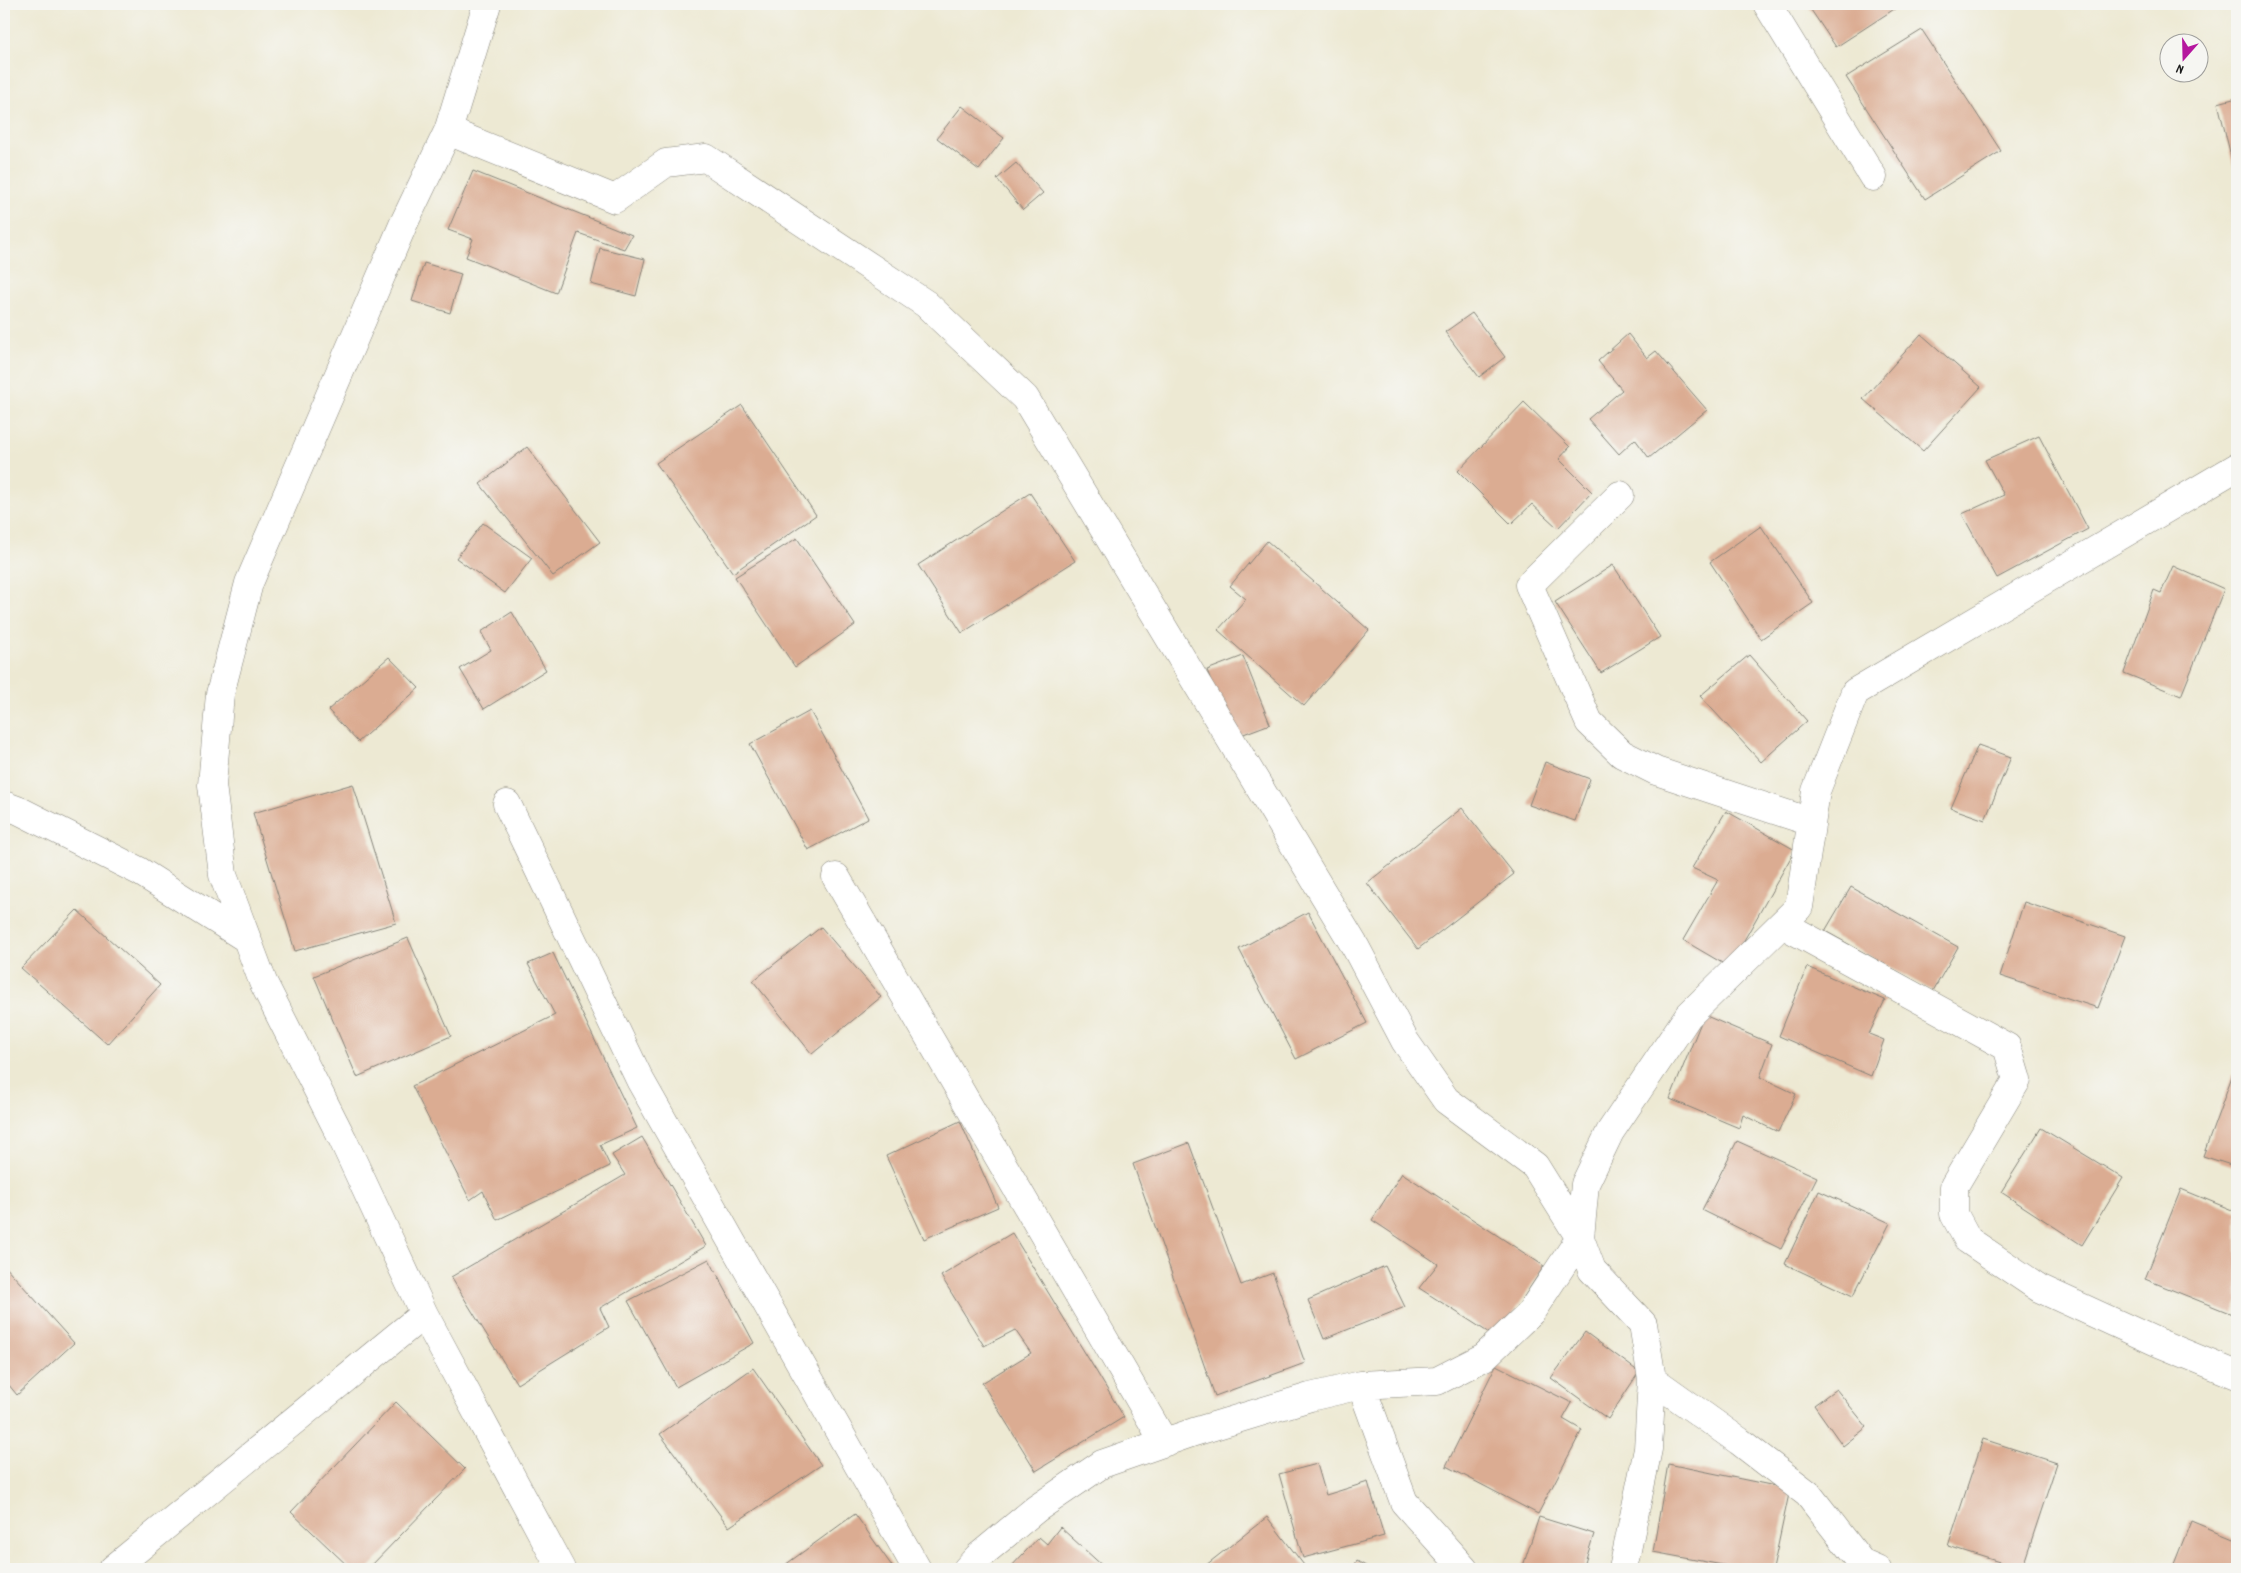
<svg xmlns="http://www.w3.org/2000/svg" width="2241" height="1573" font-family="Dekko,sans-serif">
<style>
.building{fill:#dbac92}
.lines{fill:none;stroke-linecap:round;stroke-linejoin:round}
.minor-casing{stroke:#848278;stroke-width:29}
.minor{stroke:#fff;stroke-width:28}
</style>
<rect width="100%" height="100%" fill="#f6f6f2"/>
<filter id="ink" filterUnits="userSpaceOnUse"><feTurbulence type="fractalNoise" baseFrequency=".02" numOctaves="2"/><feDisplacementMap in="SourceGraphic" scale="10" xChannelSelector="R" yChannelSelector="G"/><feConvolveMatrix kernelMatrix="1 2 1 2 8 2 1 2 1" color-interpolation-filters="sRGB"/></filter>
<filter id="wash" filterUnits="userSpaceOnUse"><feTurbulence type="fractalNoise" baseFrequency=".0096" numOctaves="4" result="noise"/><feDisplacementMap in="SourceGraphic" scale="20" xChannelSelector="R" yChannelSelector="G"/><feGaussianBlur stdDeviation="1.12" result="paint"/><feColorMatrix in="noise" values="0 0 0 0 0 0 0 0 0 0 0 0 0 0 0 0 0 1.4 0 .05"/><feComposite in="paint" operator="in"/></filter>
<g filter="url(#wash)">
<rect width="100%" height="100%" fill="#ede9d3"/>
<g id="blocks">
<path class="building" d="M 1807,4 L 1902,4 L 1836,47 Z
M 1922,30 L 2001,151 L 1925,199 L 1846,77 Z
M 2237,98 L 2237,181 L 2218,103 Z
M 962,106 L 1004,138 L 979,170 L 937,138 Z
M 1016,163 L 1043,193 L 1023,210 L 997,179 Z
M 473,171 L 632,235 L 624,249 L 578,233 L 556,293 L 466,257 L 473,239 L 448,230 Z
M 600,248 L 645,259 L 636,296 L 591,284 Z
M 424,263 L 461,274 L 450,313 L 412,301 Z
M 1472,313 L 1505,357 L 1479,377 L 1445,332 Z
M 1628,334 L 1647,358 L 1656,351 L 1707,410 L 1649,458 L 1635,439 L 1619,454 L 1588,419 L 1622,390 L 1598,361 Z
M 1921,334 L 1981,387 L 1923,451 L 1863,399 Z
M 1524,402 L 1570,447 L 1559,459 L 1592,492 L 1558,528 L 1532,504 L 1511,524 L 1458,471 Z
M 742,405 L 816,515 L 733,573 L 656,463 Z
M 2039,436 L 2088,529 L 1997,578 L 1962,514 L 2004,495 L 1985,460 Z
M 527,447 L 600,542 L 553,576 L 480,484 Z
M 1030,493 L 1075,561 L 962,633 L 918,565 Z
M 483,523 L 532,558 L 505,593 L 456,558 Z
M 1761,526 L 1813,603 L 1761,639 L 1710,562 Z
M 797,538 L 855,625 L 795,667 L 735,577 Z
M 1267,541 L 1369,630 L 1304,706 L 1218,630 L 1246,599 L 1230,586 Z
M 1613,565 L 1660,637 L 1601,673 L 1555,602 Z
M 2173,566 L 2224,589 L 2181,696 L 2124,673 L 2154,590 L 2161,593 Z
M 512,612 L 546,670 L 484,709 L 460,669 L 491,650 L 481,632 Z
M 1749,655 L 1807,721 L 1761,762 L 1700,696 Z
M 1243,656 L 1270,724 L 1233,738 L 1207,670 Z
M 389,657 L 419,688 L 358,742 L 328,710 Z
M 810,711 L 868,818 L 808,850 L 750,744 Z
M 1978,745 L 2011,757 L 1985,820 L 1951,808 Z
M 1545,762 L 1590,779 L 1575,821 L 1529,805 Z
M 353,784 L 396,923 L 295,951 L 253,813 Z
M 1462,808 L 1514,874 L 1418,949 L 1367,883 Z
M 1726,811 L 1795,850 L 1729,967 L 1683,940 L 1718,880 L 1692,868 Z
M 1851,887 L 1958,947 L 1933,991 L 1825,931 Z
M 2024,902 L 2125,936 L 2098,1008 L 2000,976 Z
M 77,910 L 160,985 L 107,1044 L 21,968 Z
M 1308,912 L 1367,1023 L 1296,1059 L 1239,949 Z
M 821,927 L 881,997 L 812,1054 L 753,981 Z
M 408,938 L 451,1036 L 357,1077 L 314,976 Z
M 553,953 L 637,1128 L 600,1145 L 610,1166 L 497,1220 L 483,1191 L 470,1200 L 412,1086 L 555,1015 L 528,964 Z
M 1807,967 L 1885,1000 L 1869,1034 L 1884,1040 L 1871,1076 L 1779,1036 Z
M 1704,1015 L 1772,1044 L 1760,1077 L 1796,1094 L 1778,1132 L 1743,1115 L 1739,1128 L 1670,1099 Z
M 2235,1068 L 2237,1069 L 2237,1167 L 2203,1156 Z
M 960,1121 L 998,1207 L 924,1239 L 886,1156 Z
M 2041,1128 L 2123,1178 L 2082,1245 L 2001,1192 Z
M 642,1137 L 706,1246 L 600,1308 L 609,1327 L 517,1384 L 451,1277 L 625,1175 L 612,1155 Z
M 1737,1141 L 1817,1177 L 1781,1249 L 1702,1210 Z
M 1189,1143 L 1241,1285 L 1273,1273 L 1305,1363 L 1215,1396 L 1133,1164 Z
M 1402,1173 L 1544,1266 L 1497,1338 L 1419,1288 L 1438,1264 L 1372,1220 Z
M 2181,1189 L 2237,1212 L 2237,1301 L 2232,1314 L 2145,1279 Z
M 1819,1191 L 1890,1223 L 1853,1296 L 1785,1264 Z
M 1012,1233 L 1124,1417 L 1036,1471 L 982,1383 L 1031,1353 L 1015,1330 L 984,1346 L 941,1276 Z
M 709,1259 L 754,1343 L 676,1387 L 628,1301 Z
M 4,1265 L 74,1343 L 17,1395 L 4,1379 Z
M 1385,1266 L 1405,1307 L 1324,1339 L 1308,1300 Z
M 1585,1332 L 1639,1372 L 1608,1419 L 1551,1378 Z
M 1496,1365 L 1572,1403 L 1563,1419 L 1582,1430 L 1538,1514 L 1446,1466 Z
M 753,1368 L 821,1465 L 729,1527 L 660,1434 Z
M 1836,1389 L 1867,1427 L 1843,1446 L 1814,1405 Z
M 396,1402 L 465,1469 L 368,1569 L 351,1569 L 291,1512 Z
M 1983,1439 L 2057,1463 L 2022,1569 L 1948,1546 Z
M 1317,1464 L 1326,1495 L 1368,1482 L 1384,1536 L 1303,1558 L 1279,1474 Z
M 1668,1464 L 1790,1489 L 1773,1569 L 1744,1569 L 1653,1552 Z
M 855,1514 L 894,1569 L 788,1569 L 785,1565 Z
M 1267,1517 L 1307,1569 L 1201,1569 Z
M 1539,1517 L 1594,1534 L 1583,1569 L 1522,1569 Z
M 2191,1521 L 2237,1540 L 2237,1569 L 2172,1569 Z
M 1060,1527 L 1106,1569 L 1009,1569 L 1039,1537 L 1047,1544 Z
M 1357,1561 L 1371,1569 L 1352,1569 Z"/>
</g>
</g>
<g filter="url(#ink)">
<use href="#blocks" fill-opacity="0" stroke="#848278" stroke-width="1"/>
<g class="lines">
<defs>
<path id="minor" d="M 487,4 L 448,131 L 403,225 L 249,583 L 220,694 L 212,785 L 223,875 L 263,982 L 343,1140 L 424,1314 L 561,1569
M 1767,4 L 1873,177
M 448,131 L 615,199 L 666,163 L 706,158 L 926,304 L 1025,398 L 1356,948 L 1405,1041 L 1446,1100 L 1535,1166 L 1580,1238 L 1531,1312 L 1484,1357 L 1437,1381 L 1361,1385 L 1310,1397 L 1194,1432 L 1102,1464 L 1036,1509 L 978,1557 L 967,1569
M 1620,495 L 1529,585 L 1589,722 L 1622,754 L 1656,771 L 1811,822
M 507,804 L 640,1080 L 917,1569
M 4,805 L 20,811 L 139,871 L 247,939
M 836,877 L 1164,1442
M 1782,924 L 2007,1047 L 2017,1080 L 1954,1186 L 1954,1214 L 1968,1240 L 2039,1288 L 2159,1343 L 2237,1375
M 1652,1379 L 1739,1441 L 1808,1494 L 1861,1562 L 1877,1569
M 1361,1385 L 1404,1502 L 1464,1569
M 113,1569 L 424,1314
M 1623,1569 L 1648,1449 L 1652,1379 L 1643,1324 L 1592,1270 L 1580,1238 L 1585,1184 L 1610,1132 L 1688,1016 L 1799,907 L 1816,791 L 1855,692 L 2237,467"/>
</defs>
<use href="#minor" class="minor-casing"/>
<use href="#minor" class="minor"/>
</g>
</g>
<rect width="2241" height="1573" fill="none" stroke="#f6f6f2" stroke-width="20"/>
<g transform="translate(2184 58) rotate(200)"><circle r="24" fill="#f6f6f2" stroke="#9f9f9c"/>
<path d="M0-4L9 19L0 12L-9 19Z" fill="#b5179e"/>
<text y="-8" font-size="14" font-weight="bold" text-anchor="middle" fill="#1c1c1c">N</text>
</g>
</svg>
